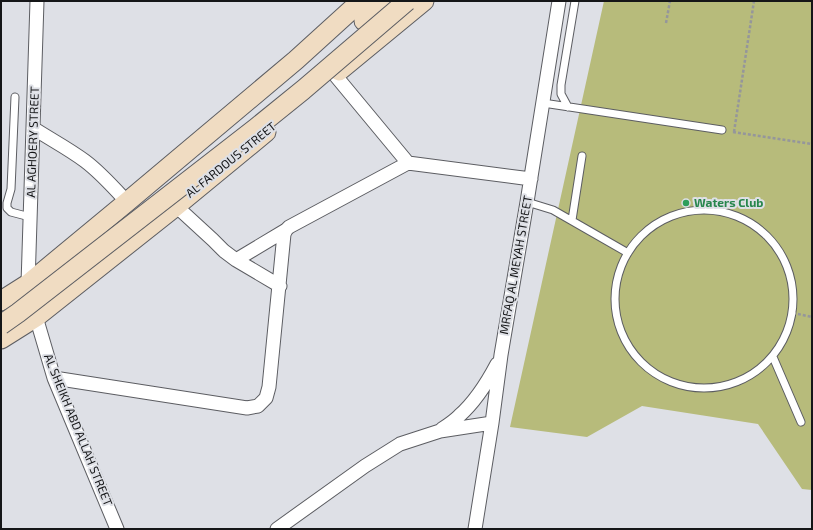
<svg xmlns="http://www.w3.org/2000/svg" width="813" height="530" font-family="'Exo 2',sans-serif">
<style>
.green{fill:#b7bb7b}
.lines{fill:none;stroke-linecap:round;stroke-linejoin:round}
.lane-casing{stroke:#5c5d62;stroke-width:9}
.street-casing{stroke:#5c5d62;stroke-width:15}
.secondary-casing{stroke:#5c5d62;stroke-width:21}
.path{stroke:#95969b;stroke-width:2.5;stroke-dasharray:3 2;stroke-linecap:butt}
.lane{stroke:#fff;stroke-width:7}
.street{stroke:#fff;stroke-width:13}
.secondary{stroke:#f0dcc2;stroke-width:19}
.secondary-bridge-casing{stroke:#5c5d62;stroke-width:21;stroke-linecap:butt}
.secondary-bridge{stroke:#f0dcc2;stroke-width:19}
.leisure-dot{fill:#2e9e5b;stroke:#dee0e6;stroke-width:1.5}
.labels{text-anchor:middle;stroke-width:4;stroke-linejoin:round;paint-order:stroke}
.street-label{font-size:12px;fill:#151618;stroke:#dee0e6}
.leisure-label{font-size:12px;font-weight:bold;fill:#27864d;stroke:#dee0e6;text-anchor:start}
</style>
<rect width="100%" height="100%" fill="#dee0e6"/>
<path class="green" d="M 604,1 L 812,1 L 812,490 L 802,489 L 758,424 L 642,406 L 587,437 L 510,427 Z"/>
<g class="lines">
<defs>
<path id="lane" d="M 15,97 L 11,189 L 7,203 L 7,208 L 11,212 L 30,217
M 543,103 L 722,130
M 568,107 L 561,94 L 561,85 L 575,1
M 527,202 L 553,210 L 628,253
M615 299a89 89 0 1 1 178 0a89 89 0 1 1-178 0Z
M 572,220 L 582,156
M 773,357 L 801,422"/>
<path id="street" d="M 335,75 L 408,163
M 33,128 C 50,139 69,149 85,161 C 101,173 114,188 127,202
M 408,163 L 531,179
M 176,206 L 213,240 L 224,251 L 236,260 L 280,286
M 236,260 L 286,230
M 29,287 L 28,284 L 37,1
M 34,310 L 54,378 L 117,529
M 54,378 L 247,408 L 258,406 L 266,398 L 269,387 L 284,234 L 286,230 L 289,227 L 408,163
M 442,429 C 448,425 454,421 459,416 C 475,402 487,383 497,364
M 277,529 L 365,466 L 400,444 L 440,431 L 492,423
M 475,529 L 492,423 L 501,355 L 527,202 L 559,1"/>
<path id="secondary" d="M 364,21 L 385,1
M 339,71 L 424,1
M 1,301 L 28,284 L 127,202 L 296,60 L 361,1
M 1,339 L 36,317 L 176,206 L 266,132"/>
</defs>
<use href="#lane" class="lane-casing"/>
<use href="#street" class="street-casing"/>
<use href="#secondary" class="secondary-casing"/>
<path class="path" d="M 666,23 L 670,1
M 733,132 L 812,144
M 734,132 L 754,1
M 793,313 L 812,317"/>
<use href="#lane" class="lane"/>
<use href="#street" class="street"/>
<use href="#secondary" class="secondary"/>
<defs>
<path id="secondary-bridge" d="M 1,325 L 18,313 L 256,128 L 303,90 L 407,1"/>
</defs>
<use href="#secondary-bridge" class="secondary-bridge-casing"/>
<use href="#secondary-bridge" class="secondary-bridge"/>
</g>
<circle class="leisure-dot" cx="686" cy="203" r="4"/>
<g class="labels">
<g class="street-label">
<text transform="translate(33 142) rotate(-88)" y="4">AL AGHOERY STREET</text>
<text transform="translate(231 160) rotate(-39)" y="4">AL FARDOUS STREET</text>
<text transform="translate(516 265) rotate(-80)" y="4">MRFAQ AL MEYAH STREET</text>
<text transform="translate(78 430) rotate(68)" y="4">AL SHEIKH ABD ALLAH STREET</text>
</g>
<g class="leisure-label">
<text x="694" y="207">Waters Club</text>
</g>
</g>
<rect width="813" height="530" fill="none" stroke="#151618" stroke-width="4"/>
</svg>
